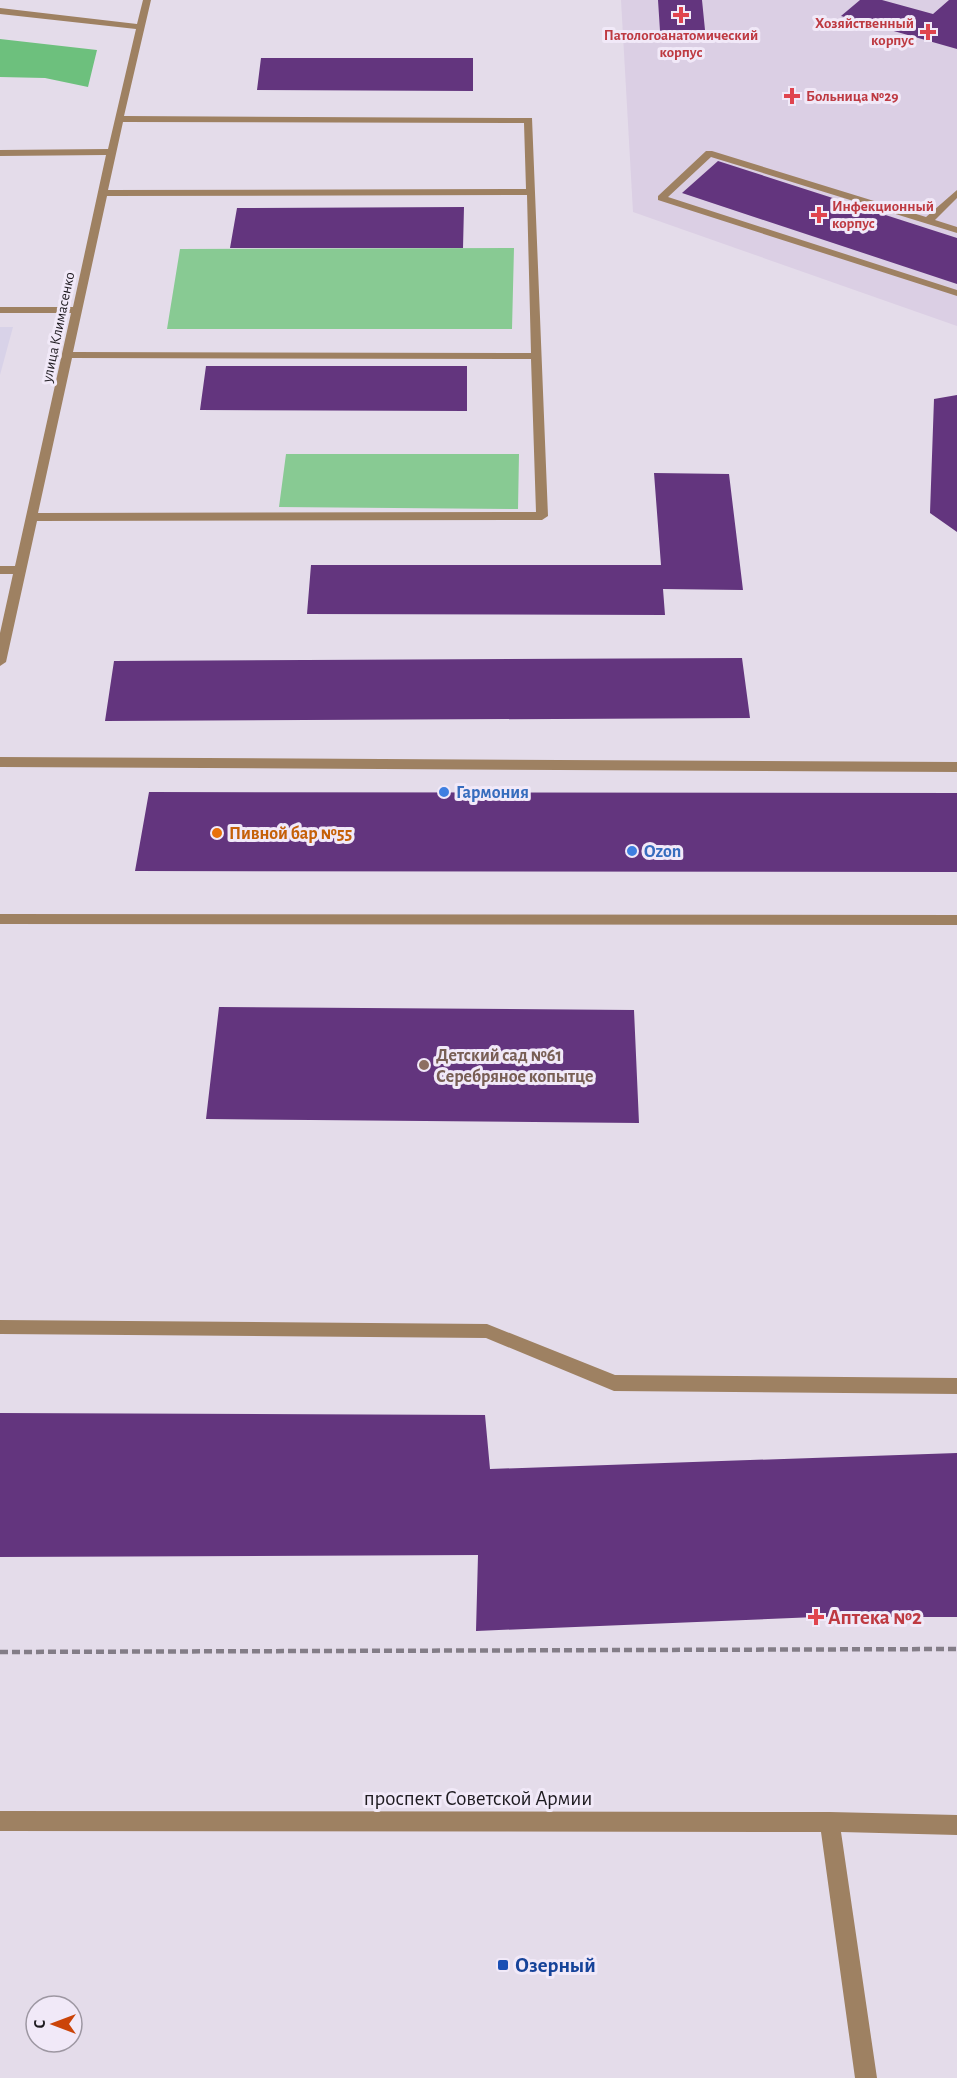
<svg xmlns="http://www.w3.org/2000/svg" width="957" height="2078" font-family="'Alegreya Sans',sans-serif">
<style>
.industrial{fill:#d8d2e8}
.built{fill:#dbcfe4}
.green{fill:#88ca93}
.forest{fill:#6dc07d}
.building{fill:#63357e}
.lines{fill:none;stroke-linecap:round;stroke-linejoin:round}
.path{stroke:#837d87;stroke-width:4.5;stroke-dasharray:8 4;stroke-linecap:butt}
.minor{fill:#9e8162;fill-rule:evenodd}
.health-dot{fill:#e0444e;stroke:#f1e9f8;stroke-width:2}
.shop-dot{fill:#3f7fe0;stroke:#f1e9f8;stroke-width:2}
.food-dot{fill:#e8710a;stroke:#f1e9f8;stroke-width:2}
.education-dot{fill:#8d6e63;stroke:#f1e9f8;stroke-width:2}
.transit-dot{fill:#1a4fb4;stroke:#f1e9f8;stroke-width:2}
.labels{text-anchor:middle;stroke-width:6;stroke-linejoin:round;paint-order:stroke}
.far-health-label{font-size:15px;font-weight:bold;fill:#be3a42;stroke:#f1e9f8;text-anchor:start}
.far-street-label{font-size:15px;fill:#1e1b20;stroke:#f1e9f8}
.shop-label{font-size:18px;font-weight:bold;fill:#366cbe;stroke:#f1e9f8;text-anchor:start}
.food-label{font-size:18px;font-weight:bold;fill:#c56008;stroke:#f1e9f8;text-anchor:start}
.education-label{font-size:18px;font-weight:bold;fill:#785e54;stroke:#f1e9f8;text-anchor:start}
.near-health-label{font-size:21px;font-weight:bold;fill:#be3a42;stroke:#f1e9f8;text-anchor:start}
.near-street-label{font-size:21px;fill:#1e1b20;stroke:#f1e9f8}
.near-transit-label{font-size:21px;font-weight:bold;fill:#164399;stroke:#f1e9f8;text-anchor:start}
</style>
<rect width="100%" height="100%" fill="#e4dcea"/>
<path class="industrial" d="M 0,327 L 13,327 L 0,375 Z"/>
<path class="built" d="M 621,0 L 957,0 L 957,326 L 633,212 Z"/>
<path class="green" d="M 514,248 L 512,329 L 167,329 L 180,249 Z
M 286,454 L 519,454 L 518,509 L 279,507 Z"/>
<path class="forest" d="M 0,39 L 97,50 L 88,87 L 45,78 L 0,77 Z"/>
<path class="building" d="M 658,0 L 702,0 L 705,30 L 660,31 Z
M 860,0 L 882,0 L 933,14 L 949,0 L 957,0 L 957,49 L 841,16 Z
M 261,58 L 473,58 L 473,91 L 257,90 Z
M 718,161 L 957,238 L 957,284 L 682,193 Z
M 464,207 L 463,248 L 230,248 L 237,208 Z
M 206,366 L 467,366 L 467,411 L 200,410 Z
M 957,395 L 957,532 L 930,513 L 934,399 Z
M 654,473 L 729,474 L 743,590 L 663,589 L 665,615 L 307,614 L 311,565 L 661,565 Z
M 742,658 L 750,718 L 105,721 L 114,661 Z
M 149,792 L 957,793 L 957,872 L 135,871 Z
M 219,1007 L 634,1010 L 639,1123 L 206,1119 Z
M 0,1413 L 485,1415 L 490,1469 L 957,1453 L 957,1617 L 816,1617 L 476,1631 L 478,1555 L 0,1557 Z"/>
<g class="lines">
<path class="path" d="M 0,1652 L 957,1649"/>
<path class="minor" d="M 143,0 L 151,0 L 124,116 L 532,118 L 548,516 L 542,520 L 37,521 L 6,662 L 0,666 L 0,633 L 13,574 L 0,574 L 0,566 L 15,566 L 71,313 L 0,313 L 0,307 L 73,307 L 106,155 L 0,156 L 0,150 L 108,149 L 136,29 L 0,14 L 0,8 L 137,24 ZM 123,122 L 524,123 L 526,189 L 108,190 ZM 527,195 L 531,353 L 73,352 L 107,196 ZM 72,358 L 531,359 L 536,512 L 38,513 Z
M 706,151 L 712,151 L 926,217 L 957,190 L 957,198 L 935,220 L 957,227 L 957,233 L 711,157 L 668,197 L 957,290 L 957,296 L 658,200 L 658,196 Z
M 0,757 L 957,762 L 957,772 L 0,767 Z
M 0,914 L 957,915 L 957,925 L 0,924 Z
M 0,1320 L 487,1324 L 615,1375 L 957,1378 L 957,1394 L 614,1391 L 486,1338 L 0,1334 Z
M 0,1811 L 830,1812 L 957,1815 L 957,1835 L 841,1832 L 877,2078 L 855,2078 L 821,1832 L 0,1831 Z"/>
</g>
<g class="health-dot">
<path d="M678 6h6v6h6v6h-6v6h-6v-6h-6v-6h6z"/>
<path d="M925 23h6v6h6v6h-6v6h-6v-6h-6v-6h6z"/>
<path d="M789 87h6v6h6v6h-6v6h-6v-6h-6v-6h6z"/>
<path d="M816 206h6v6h6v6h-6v6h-6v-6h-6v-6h6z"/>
<path d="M813 1608h6v6h6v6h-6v6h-6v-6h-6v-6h6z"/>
</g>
<g class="shop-dot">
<circle cx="444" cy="792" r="6"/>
<circle cx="632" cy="851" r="6"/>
</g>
<circle class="food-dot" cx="217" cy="833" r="6"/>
<circle class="education-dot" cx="424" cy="1065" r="6"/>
<rect class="transit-dot" x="497" y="1959" width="12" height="12" rx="3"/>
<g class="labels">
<g class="far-health-label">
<text x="914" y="28" text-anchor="end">Хозяйственный<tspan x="914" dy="17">корпус</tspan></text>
<text x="681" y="40" text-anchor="middle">Патологоанатомический<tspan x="681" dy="17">корпус</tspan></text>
<text x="806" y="101">Больница №29</text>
<text x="832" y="211">Инфекционный<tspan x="832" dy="17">корпус</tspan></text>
</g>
<g class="far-street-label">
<text transform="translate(58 327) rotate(-78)" y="5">улица Климасенко</text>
</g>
<g class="shop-label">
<text x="456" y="798">Гармония</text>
<text x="644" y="857">Ozon</text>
</g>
<g class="food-label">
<text x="229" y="839">Пивной бар №55</text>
</g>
<g class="education-label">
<text x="436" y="1061">Детский сад №61<tspan x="436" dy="21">Серебряное копытце</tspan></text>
</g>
<g class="near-health-label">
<text x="828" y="1624">Аптека №2</text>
</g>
<g class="near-street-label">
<text x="478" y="1805">проспект Советской Армии</text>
</g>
<g class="near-transit-label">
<text x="515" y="1972">Озерный</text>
</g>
</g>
<g transform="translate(54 2024) rotate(270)"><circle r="28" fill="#f1e9f8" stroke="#9d97a2" stroke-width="1.5"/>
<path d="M0-4.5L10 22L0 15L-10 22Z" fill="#cb4408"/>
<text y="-9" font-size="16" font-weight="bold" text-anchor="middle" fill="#1e1b20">С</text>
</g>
</svg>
